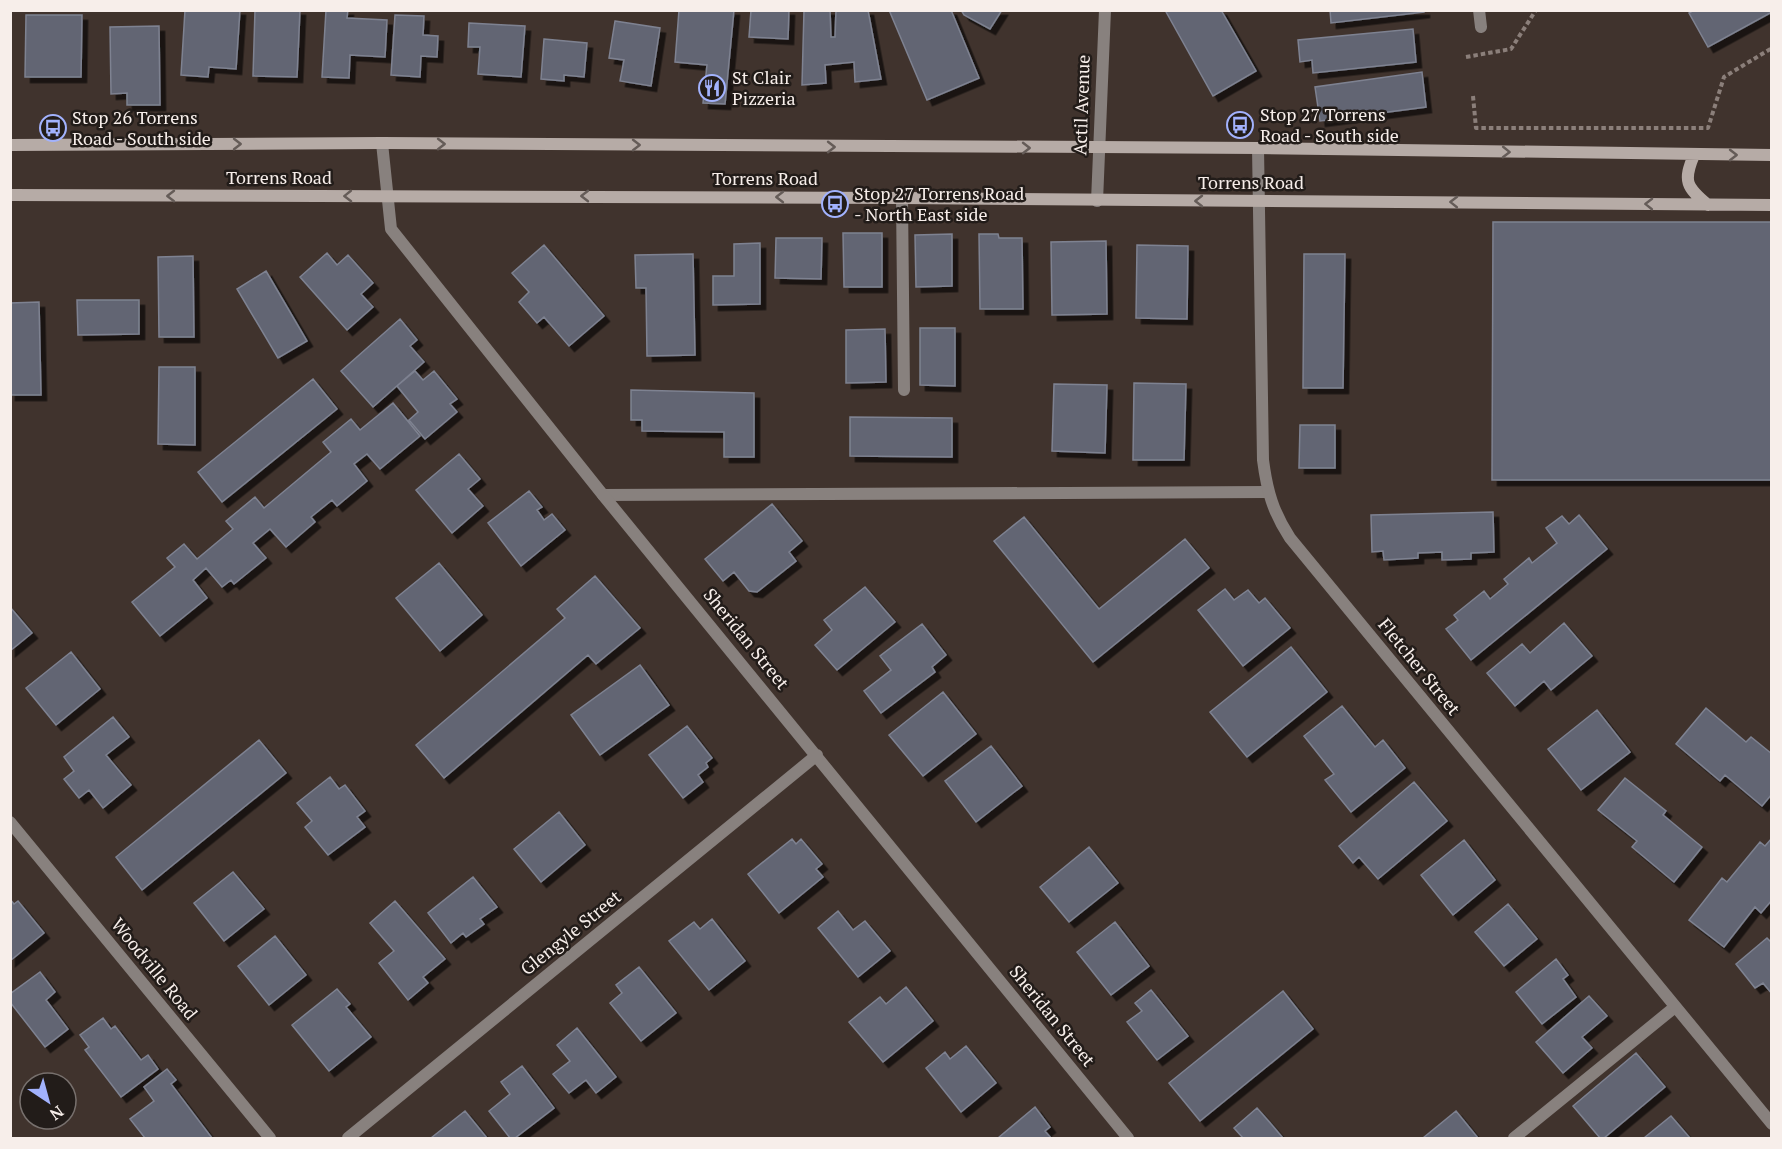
<svg xmlns="http://www.w3.org/2000/svg" width="1782" height="1149" font-family="'PT Serif',serif">
<style>
.building{fill:#626573;stroke:#7e8291;stroke-width:1.5;filter:url(#shadow)}
.lines{fill:none;stroke-linecap:round;stroke-linejoin:round}
.path{stroke:#8b7f7a;stroke-width:4;stroke-dasharray:4.5 3;stroke-linecap:butt}
.lane{stroke:#88817e;stroke-width:12}
.street{stroke:#88817e;stroke-width:12}
.secondary{stroke:#b6aba6;stroke-width:12}
.oneway{stroke:#655c58}
.labels{text-anchor:middle;stroke-width:5;stroke-linejoin:round;paint-order:stroke}
.poi-label{font-size:18px;fill:#f7eeea;stroke:#221c19;text-anchor:start}
.street-label{font-size:18px;fill:#f7eeea;stroke:#221c19}
</style>
<defs>
<filter id="shadow"><feDropShadow dx="5.5" dy="5.5" stdDeviation="0" flood-color="#0009"/></filter>
</defs>
<rect width="100%" height="100%" fill="#40332d"/>
<path class="building" d="M 185,10 L 240,10 L 236,69 L 209,67 L 208,77 L 181,75 Z
M 255,10 L 300,10 L 297,77 L 253,76 Z
M 326,10 L 348,10 L 347,18 L 387,20 L 385,57 L 350,55 L 349,78 L 322,77 Z
M 679,10 L 734,10 L 725,104 L 703,103 L 707,65 L 675,62 Z
M 751,10 L 789,10 L 788,39 L 749,37 Z
M 804,10 L 830,10 L 831,37 L 835,37 L 836,10 L 868,10 L 881,79 L 855,82 L 854,62 L 825,65 L 826,83 L 802,85 Z
M 889,10 L 951,10 L 979,78 L 927,100 Z
M 961,10 L 1002,10 L 990,29 L 964,15 Z
M 1165,10 L 1221,10 L 1256,71 L 1213,96 Z
M 1330,10 L 1424,10 L 1424,12 L 1331,23 Z
M 1694,10 L 1772,10 L 1772,12 L 1708,47 L 1689,13 Z
M 26,15 L 82,15 L 81,77 L 25,77 Z
M 395,15 L 424,16 L 423,35 L 438,36 L 437,57 L 421,56 L 420,77 L 391,75 Z
M 615,21 L 660,28 L 651,86 L 620,81 L 624,60 L 609,58 Z
M 469,23 L 525,26 L 521,77 L 478,74 L 480,47 L 468,47 Z
M 159,26 L 160,105 L 127,105 L 127,93 L 111,94 L 110,27 Z
M 1413,29 L 1416,62 L 1313,73 L 1312,60 L 1300,62 L 1298,40 Z
M 544,39 L 587,43 L 584,77 L 564,75 L 564,81 L 541,79 Z
M 1422,72 L 1426,107 L 1320,121 L 1315,87 Z
M 1493,222 L 1772,222 L 1772,480 L 1492,480 Z
M 843,233 L 882,233 L 882,287 L 844,287 Z
M 952,234 L 952,286 L 916,287 L 915,235 Z
M 979,234 L 998,234 L 999,238 L 1022,238 L 1023,309 L 980,309 Z
M 776,238 L 822,238 L 821,279 L 775,278 Z
M 1106,241 L 1107,314 L 1052,315 L 1051,242 Z
M 760,243 L 760,304 L 713,305 L 713,276 L 734,276 L 734,244 Z
M 544,245 L 604,316 L 569,346 L 544,317 L 537,323 L 519,302 L 529,292 L 512,273 Z
M 1137,245 L 1188,246 L 1187,319 L 1136,318 Z
M 327,253 L 337,265 L 348,255 L 373,283 L 361,294 L 373,307 L 347,330 L 300,277 Z
M 693,254 L 695,355 L 647,356 L 646,288 L 636,288 L 635,255 Z
M 1304,254 L 1345,254 L 1343,388 L 1303,388 Z
M 193,256 L 194,337 L 159,337 L 158,257 Z
M 266,271 L 307,341 L 278,358 L 237,289 Z
M 77,300 L 139,300 L 139,334 L 78,335 Z
M 39,302 L 41,395 L 10,395 L 10,303 Z
M 400,319 L 417,340 L 410,346 L 424,362 L 373,407 L 341,371 Z
M 920,328 L 955,328 L 955,386 L 920,385 Z
M 885,329 L 886,382 L 846,383 L 846,330 Z
M 159,367 L 195,367 L 195,445 L 158,444 Z
M 415,371 L 423,380 L 434,371 L 457,399 L 450,404 L 457,412 L 425,439 L 409,420 L 418,412 L 397,386 Z
M 313,379 L 337,409 L 222,502 L 198,472 Z
M 1134,383 L 1186,384 L 1184,460 L 1133,460 Z
M 1054,384 L 1107,385 L 1105,453 L 1052,451 Z
M 631,390 L 754,393 L 754,457 L 724,457 L 724,432 L 642,431 L 642,420 L 631,420 Z
M 393,403 L 420,436 L 380,469 L 367,454 L 354,464 L 367,481 L 337,506 L 332,500 L 311,517 L 315,522 L 286,547 L 270,529 L 253,543 L 266,558 L 234,584 L 231,580 L 222,587 L 206,568 L 193,580 L 207,598 L 160,636 L 132,602 L 175,567 L 167,558 L 184,544 L 197,559 L 233,529 L 226,521 L 255,497 L 264,508 L 331,452 L 323,442 L 351,419 L 360,430 Z
M 850,417 L 952,418 L 952,457 L 850,456 Z
M 1300,425 L 1335,425 L 1335,468 L 1299,468 Z
M 459,454 L 480,479 L 468,489 L 483,506 L 452,533 L 416,490 Z
M 529,491 L 542,507 L 537,510 L 544,520 L 552,514 L 565,530 L 521,566 L 488,523 Z
M 772,504 L 802,541 L 789,552 L 796,561 L 757,592 L 749,591 L 734,572 L 723,581 L 705,559 Z
M 1493,512 L 1494,552 L 1471,553 L 1471,559 L 1442,560 L 1442,552 L 1418,553 L 1418,558 L 1384,560 L 1383,551 L 1372,552 L 1371,515 Z
M 1579,515 L 1607,549 L 1471,660 L 1446,629 L 1458,620 L 1454,615 L 1484,591 L 1490,599 L 1508,584 L 1504,579 L 1529,558 L 1532,563 L 1557,543 L 1546,528 L 1562,516 L 1569,524 Z
M 1024,517 L 1099,609 L 1185,539 L 1209,568 L 1093,662 L 994,541 Z
M 439,563 L 482,615 L 440,651 L 396,598 Z
M 595,576 L 640,628 L 596,664 L 588,655 L 444,778 L 416,745 L 565,618 L 557,609 Z
M 865,587 L 895,622 L 837,670 L 815,645 L 832,630 L 824,620 Z
M 1225,589 L 1234,600 L 1248,590 L 1259,603 L 1265,598 L 1290,628 L 1243,666 L 1198,610 Z
M 10,607 L 32,633 L 10,651 Z
M 1564,623 L 1592,656 L 1551,690 L 1544,681 L 1515,706 L 1487,673 L 1522,644 L 1530,653 Z
M 922,624 L 946,655 L 932,667 L 935,672 L 881,713 L 864,691 L 891,670 L 880,656 Z
M 1291,647 L 1327,692 L 1247,757 L 1210,712 Z
M 71,652 L 100,689 L 56,725 L 26,688 Z
M 640,665 L 669,705 L 600,755 L 571,715 Z
M 943,692 L 976,734 L 923,776 L 889,735 Z
M 1342,706 L 1375,747 L 1383,740 L 1405,768 L 1351,812 L 1325,780 L 1334,774 L 1304,736 Z
M 1706,708 L 1746,742 L 1751,737 L 1772,754 L 1772,794 L 1762,806 L 1725,775 L 1720,781 L 1676,744 Z
M 1597,710 L 1630,752 L 1581,790 L 1548,749 Z
M 113,717 L 129,737 L 106,755 L 131,785 L 103,808 L 89,790 L 79,798 L 64,779 L 74,771 L 64,757 Z
M 687,726 L 712,758 L 706,763 L 708,767 L 698,775 L 703,782 L 683,798 L 649,755 Z
M 259,740 L 286,773 L 142,890 L 116,857 Z
M 991,746 L 1022,786 L 976,822 L 945,781 Z
M 330,777 L 339,789 L 345,785 L 365,811 L 357,817 L 365,827 L 328,855 L 305,827 L 312,821 L 297,803 Z
M 1625,778 L 1666,811 L 1663,815 L 1702,847 L 1674,882 L 1632,847 L 1637,841 L 1598,810 Z
M 1414,782 L 1447,821 L 1378,879 L 1359,857 L 1353,863 L 1339,846 Z
M 559,812 L 585,845 L 541,882 L 514,849 Z
M 1772,838 L 1772,900 L 1761,913 L 1755,907 L 1724,947 L 1689,920 L 1722,878 L 1727,882 L 1760,842 L 1765,846 Z
M 792,839 L 796,844 L 801,839 L 822,864 L 816,869 L 823,877 L 779,913 L 748,874 Z
M 1464,840 L 1495,880 L 1453,915 L 1421,875 Z
M 1089,847 L 1118,883 L 1069,922 L 1040,887 Z
M 233,872 L 264,909 L 224,941 L 194,903 Z
M 473,877 L 497,907 L 480,919 L 484,924 L 466,937 L 463,933 L 451,943 L 428,913 Z
M 10,899 L 14,904 L 18,901 L 44,933 L 10,961 Z
M 395,901 L 445,959 L 423,977 L 428,983 L 408,1000 L 379,963 L 394,951 L 370,923 Z
M 1508,904 L 1537,939 L 1504,966 L 1475,932 Z
M 838,911 L 853,930 L 865,921 L 890,951 L 858,977 L 818,928 Z
M 712,919 L 745,961 L 709,990 L 669,941 L 694,922 L 700,929 Z
M 1115,922 L 1149,966 L 1111,995 L 1077,952 Z
M 275,936 L 306,975 L 269,1005 L 238,966 Z
M 1767,938 L 1772,943 L 1772,994 L 1763,983 L 1755,988 L 1736,964 Z
M 1556,959 L 1568,975 L 1563,979 L 1576,997 L 1542,1024 L 1516,992 Z
M 639,967 L 676,1013 L 641,1041 L 610,1003 L 622,993 L 616,985 Z
M 40,972 L 55,992 L 46,1000 L 68,1029 L 45,1047 L 10,1002 L 10,994 Z
M 906,987 L 933,1021 L 883,1062 L 849,1022 L 880,997 L 886,1004 Z
M 337,989 L 350,1004 L 346,1007 L 371,1037 L 329,1071 L 292,1025 Z
M 1151,990 L 1188,1036 L 1157,1060 L 1127,1022 L 1142,1011 L 1135,1003 Z
M 1283,991 L 1313,1029 L 1200,1121 L 1169,1083 Z
M 1589,996 L 1607,1016 L 1582,1037 L 1592,1048 L 1563,1073 L 1536,1042 Z
M 103,1018 L 111,1029 L 115,1026 L 141,1060 L 148,1055 L 158,1069 L 121,1097 L 85,1050 L 89,1047 L 80,1035 Z
M 577,1028 L 616,1077 L 596,1093 L 586,1080 L 569,1093 L 553,1074 L 570,1061 L 557,1045 Z
M 966,1046 L 996,1083 L 961,1112 L 926,1068 L 945,1052 L 950,1059 Z
M 1636,1053 L 1665,1087 L 1604,1138 L 1600,1138 L 1573,1106 Z
M 522,1066 L 554,1108 L 515,1138 L 510,1138 L 489,1111 L 510,1094 L 501,1082 Z
M 167,1069 L 176,1080 L 171,1084 L 212,1138 L 145,1138 L 130,1119 L 154,1101 L 144,1087 Z
M 1035,1107 L 1050,1127 L 1045,1131 L 1051,1138 L 998,1138 Z
M 1257,1108 L 1272,1125 L 1283,1138 L 1243,1138 L 1234,1128 Z
M 465,1111 L 487,1138 L 431,1138 Z
M 1456,1111 L 1478,1138 L 1423,1138 Z
M 1671,1116 L 1690,1138 L 1644,1138 Z"/>
<g class="lines">
<path class="path" d="M 1466,57 L 1511,49 L 1536,10
M 1473,96 L 1476,128 L 1708,128 L 1724,77 L 1772,48"/>
<path class="lane" d="M 902,198 L 904,390
M 603,495 L 1267,492
M 1514,1138 L 1675,1007"/>
<path class="street" d="M 1479,10 L 1481,27
M 382,143 L 391,229 L 603,495 L 1128,1138
M 1258,148 L 1263,460 C 1267,491 1273,512 1290,538 L 1772,1124
M 1097,201 L 1105,10
M 10,822 L 270,1138
M 348,1138 L 817,755"/>
<path class="secondary" d="M 10,145 L 382,143 L 1258,148 L 1772,155
M 1694,155 C 1683,181 1686,187 1708,205
M 10,195 L 902,198 L 1772,205"/>
</g>
<defs><path id="oneway-chevron" d="M-2-3.5L2.5 0L-2 3.5" fill="none" stroke-width="1.6" stroke-linecap="round" stroke-linejoin="round" transform="scale(1.5)"/></defs>
<g class="oneway">
<use href="#oneway-chevron" transform="translate(237 144)"/>
<use href="#oneway-chevron" transform="translate(441 144)"/>
<use href="#oneway-chevron" transform="translate(636 145)"/>
<use href="#oneway-chevron" transform="translate(831 147)"/>
<use href="#oneway-chevron" transform="translate(1026 148)"/>
<use href="#oneway-chevron" transform="translate(1506 152) rotate(1)"/>
<use href="#oneway-chevron" transform="translate(1733 155)"/>
<use href="#oneway-chevron" transform="translate(171 196) rotate(-180)"/>
<use href="#oneway-chevron" transform="translate(348 196) rotate(179)"/>
<use href="#oneway-chevron" transform="translate(585 196) rotate(-180)"/>
<use href="#oneway-chevron" transform="translate(780 197) rotate(-180)"/>
<use href="#oneway-chevron" transform="translate(1199 201) rotate(180)"/>
<use href="#oneway-chevron" transform="translate(1454 202) rotate(-179)"/>
<use href="#oneway-chevron" transform="translate(1649 204) rotate(-179)"/>
</g>
<defs>
<symbol id="restaurant-ring" viewBox="-11 -11 22 22"><circle r="9.5" fill="#221c19" stroke="#a2b2fd" stroke-width="1.5"/><path d="M-5-6h1v4h1v-4h1v4h1v-4h1v5L-1.5 .5V6h-2V.5L-5-1ZM5-6V6H3V1.5H1.5Q1.5-4 5-6Z" fill="#a2b2fd"/></symbol>
<symbol id="bus-ring" viewBox="-11 -11 22 22"><circle r="9.5" fill="#221c19" stroke="#a2b2fd" stroke-width="1.5"/><path d="M-5-6H5V4H4V6H2V4H-2V6H-4V4H-5ZM-3.5-4V0h7V-4ZM-3.5 1.2v1.5H-2V1.2ZM2 1.2v1.5H3.5V1.2Z" fill="#a2b2fd"/></symbol>
</defs>
<g fill-rule="evenodd">
<use href="#restaurant-ring" x="697" y="73" width="30" height="30"/>
<use href="#bus-ring" x="1225" y="110" width="30" height="30"/>
<use href="#bus-ring" x="38" y="113" width="30" height="30"/>
<use href="#bus-ring" x="820" y="189" width="30" height="30"/>
</g>
<g class="labels">
<g class="poi-label">
<text x="732" y="84">St Clair<tspan x="732" dy="21">Pizzeria</tspan></text>
<text x="1260" y="121">Stop 27 Torrens<tspan x="1260" dy="21">Road - South side</tspan></text>
<text x="72" y="124">Stop 26 Torrens<tspan x="72" dy="21">Road - South side</tspan></text>
<text x="854" y="200">Stop 27 Torrens Road<tspan x="854" dy="21">- North East side</tspan></text>
</g>
<g class="street-label">
<text transform="translate(1082 105) rotate(-88)" y="6">Actil Avenue</text>
<text x="279" y="184">Torrens Road</text>
<text x="765" y="185">Torrens Road</text>
<text x="1251" y="189">Torrens Road</text>
<text transform="translate(746 639) rotate(51)" y="6">Sheridan Street</text>
<text transform="translate(1419 667) rotate(51)" y="6">Fletcher Street</text>
<text transform="translate(571 933) rotate(-39)" y="6">Glengyle Street</text>
<text transform="translate(154 969) rotate(51)" y="6">Woodville Road</text>
<text transform="translate(1052 1016) rotate(51)" y="6">Sheridan Street</text>
</g>
</g>
<rect width="1782" height="1149" fill="none" stroke="#f7eeea" stroke-width="24"/>
<g transform="translate(48 1101) rotate(144)"><circle r="28" fill="#221c19" stroke="#77706d" stroke-width="1.5"/>
<path d="M0-4.5L10 22L0 15L-10 22Z" fill="#a2b2fd"/>
<text y="-9" font-size="16" font-weight="bold" text-anchor="middle" fill="#f7eeea">N</text>
</g>
</svg>
